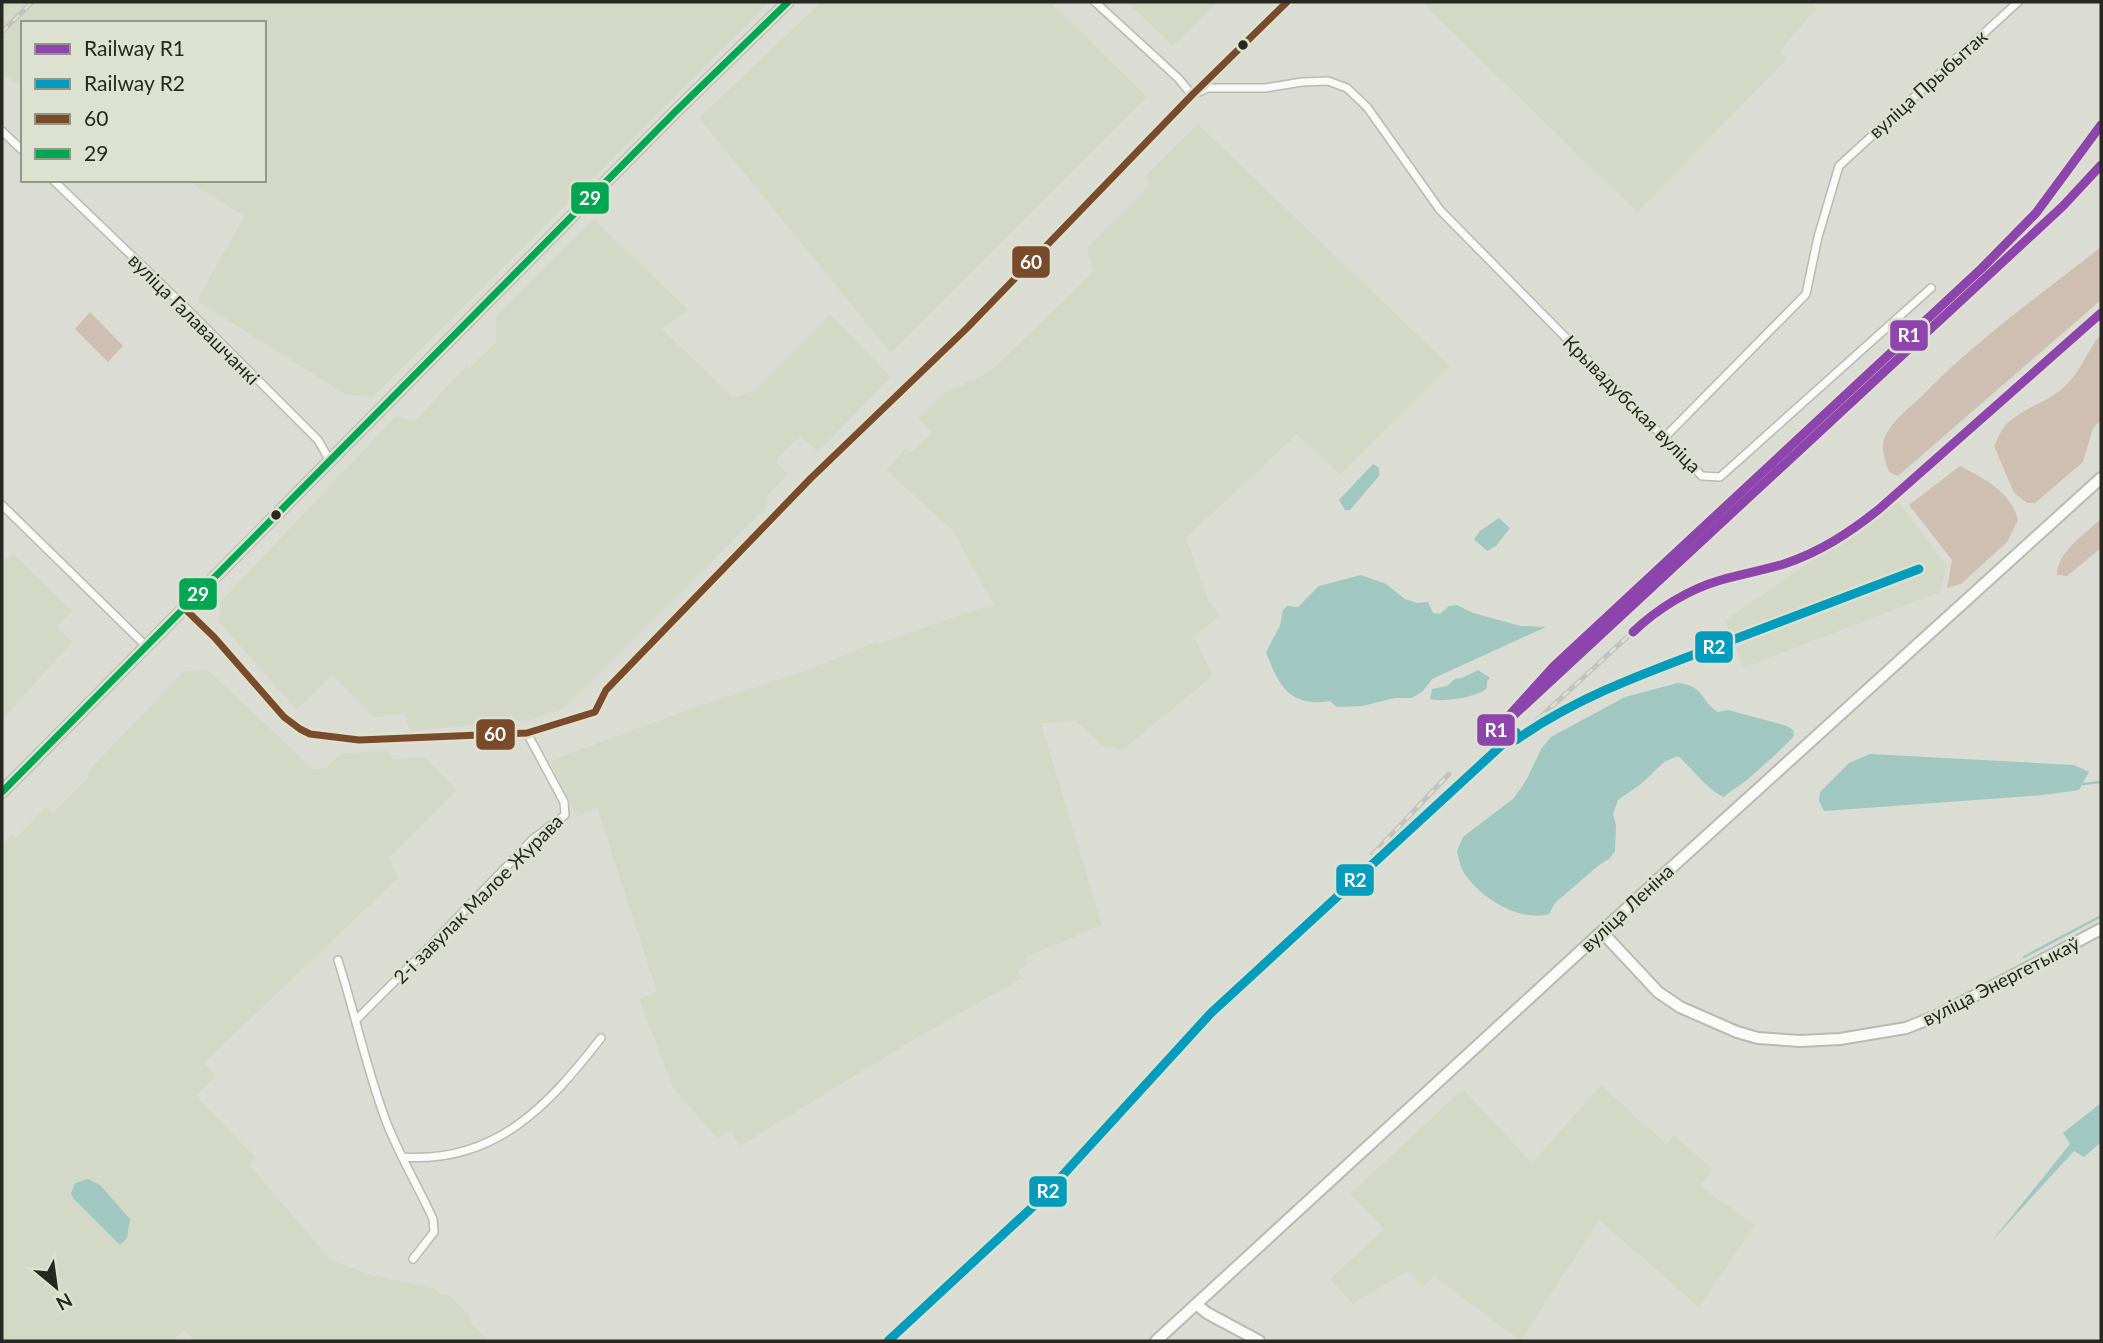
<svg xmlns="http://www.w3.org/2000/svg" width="2103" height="1343" font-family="Lato,sans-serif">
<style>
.built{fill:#d4d9c7}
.green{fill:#cfbfb2}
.water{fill:#a0c7c0}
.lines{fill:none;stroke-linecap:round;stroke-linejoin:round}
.stream{stroke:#a0c7c0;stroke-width:2.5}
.street-casing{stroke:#b8bab3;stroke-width:10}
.secondary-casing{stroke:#b8bab3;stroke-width:14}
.street{stroke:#fafaf9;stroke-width:7}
.secondary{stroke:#fafaf9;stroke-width:10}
.rail-casing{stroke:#c2c3c0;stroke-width:5}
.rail{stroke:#dce1d0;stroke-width:2.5;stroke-dasharray:8;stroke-linecap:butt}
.bus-1-casing{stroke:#dce1d0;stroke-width:12}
.bus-2-casing{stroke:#dce1d0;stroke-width:12}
.bus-1{stroke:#7a4b2a;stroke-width:7}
.bus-2{stroke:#00a651;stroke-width:7}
.rail-1-casing{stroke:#dce1d0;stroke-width:14}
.rail-2-casing{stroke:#dce1d0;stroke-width:14}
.rail-1{stroke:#8e44ad;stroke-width:9}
.rail-2{stroke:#049cbd;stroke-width:9}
.bus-dot{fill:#262821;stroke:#dce1d0;stroke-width:2.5}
.labels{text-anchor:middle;stroke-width:5;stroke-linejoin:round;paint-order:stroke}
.street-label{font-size:19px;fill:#262821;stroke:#dce1d0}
.line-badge{stroke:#dce1d0;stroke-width:2.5}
.badge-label{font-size:19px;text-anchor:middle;font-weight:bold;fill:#fff}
</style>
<rect width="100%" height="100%" fill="#dbddd4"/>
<path class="built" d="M 2,2 L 770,2 L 373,397 L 345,394 L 197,301 L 244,216 L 187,180 L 264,180 L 264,23 L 23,23 L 23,88 L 2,74 Z
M 821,2 L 1050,2 L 1147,97 L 891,353 L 699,118 Z
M 1127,2 L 1217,2 L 1173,46 Z
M 1421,2 L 1811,2 L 1816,8 L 1779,52 L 1787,59 L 1637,212 Z
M 1198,124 L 1450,366 L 1340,475 L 1297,434 L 1186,538 L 1208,600 L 1220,615 L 1194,637 L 1213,676 L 1122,750 L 1103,746 L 1076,721 L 1041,723 L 1102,925 L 1026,957 L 1028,964 L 1018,970 L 1022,978 L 913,1040 L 740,1146 L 731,1131 L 717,1138 L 673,1088 L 639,999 L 657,992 L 597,807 L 577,817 L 550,761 L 698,706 L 813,668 L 876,642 L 878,644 L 962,614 L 994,606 L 954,532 L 886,470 L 906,448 L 911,452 L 932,433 L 918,418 L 944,392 L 981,377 L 997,365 L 1093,272 L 1087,248 L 1150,186 L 1146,175 Z
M 594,219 L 688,310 L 662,329 L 734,398 L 753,391 L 830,314 L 891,377 L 818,452 L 800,436 L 778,458 L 777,463 L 788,474 L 767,496 L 766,507 L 563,709 L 526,721 L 410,731 L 404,713 L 374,718 L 332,675 L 297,710 L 219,622 L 221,601 L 396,416 L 415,421 L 466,366 L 469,368 L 496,342 L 496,317 Z
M 1899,502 L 1947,566 L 1940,592 L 1743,668 L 1725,620 Z
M 14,554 L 72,611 L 57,627 L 72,642 L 2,720 L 2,561 Z
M 208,670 L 313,769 L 326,768 L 342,753 L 388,751 L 393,759 L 425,757 L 457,790 L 389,858 L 398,878 L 204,1063 L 216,1076 L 196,1096 L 256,1158 L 249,1165 L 331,1260 L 372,1275 L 434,1288 L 442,1296 L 448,1294 L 469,1315 L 472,1324 L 486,1338 L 482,1341 L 189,1341 L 192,1338 L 184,1330 L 173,1341 L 2,1341 L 2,845 L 13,834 L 17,837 L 46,807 L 53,813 L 89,777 L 87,772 L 184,671 Z
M 1601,1085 L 1666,1144 L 1674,1135 L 1713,1169 L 1700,1186 L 1755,1225 L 1699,1307 L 1599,1220 L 1521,1341 L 1434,1276 L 1423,1287 L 1407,1271 L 1353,1304 L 1330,1279 L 1384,1229 L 1350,1194 L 1463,1089 L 1532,1163 Z"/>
<path class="green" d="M 2101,247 L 2101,300 L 1898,476 L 1889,472 C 1884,459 1879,443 1888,431 C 1896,418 1911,406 1922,396 C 1976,340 2040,295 2101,247 Z
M 90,312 L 123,346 L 108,362 L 75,329 Z
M 2101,334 L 2101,420 L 2093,428 L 2083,462 L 2035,503 L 2027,503 L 2014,493 L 1994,446 C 1997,440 2000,432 2005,426 C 2021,408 2047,403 2064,387 C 2080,373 2087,351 2101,334 Z
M 1960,466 C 1985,479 2011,492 2018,520 L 2007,542 L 1961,584 L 1947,588 L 1952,560 L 1909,505 Z
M 2101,519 L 2101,548 L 2067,576 L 2057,575 C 2057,552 2085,534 2101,519 Z"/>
<path class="water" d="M 1373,464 L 1379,468 L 1379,476 L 1350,510 L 1345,510 L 1339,500 Z
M 1499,518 L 1510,528 L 1496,546 L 1487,551 L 1474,539 L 1480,531 Z
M 1361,575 L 1386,584 L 1405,599 L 1417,603 L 1428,602 L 1433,613 L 1440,614 L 1449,606 L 1457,605 L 1473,613 L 1521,626 L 1546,627 L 1432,679 L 1423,691 L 1412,698 L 1395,698 L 1362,706 L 1337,707 L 1330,701 C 1290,708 1278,685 1266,652 L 1280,626 L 1283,610 L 1287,606 L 1298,607 L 1319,586 Z
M 1478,670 L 1490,678 L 1487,681 L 1487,688 C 1476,698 1444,702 1430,699 L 1432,689 L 1447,686 L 1455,679 L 1462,678 Z
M 1678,683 C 1705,686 1700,701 1718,712 L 1728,710 L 1787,726 L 1793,730 L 1794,736 C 1779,752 1763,766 1747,780 C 1739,786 1731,790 1724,797 C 1708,791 1692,768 1678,756 L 1664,762 L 1641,784 L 1618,800 L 1613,814 L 1616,825 L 1615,851 L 1609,859 L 1599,865 L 1555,903 L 1549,914 C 1521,922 1484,900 1467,877 C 1461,870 1459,860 1457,851 L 1463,837 L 1514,798 L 1527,779 L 1541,749 L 1551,737 L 1625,697 Z
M 1870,754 L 2074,765 L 2089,772 L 2079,790 L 2043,795 L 1824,811 L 1819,801 L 1820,792 L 1849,763 Z
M 2101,1103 L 2101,1142 L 2084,1157 L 2074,1151 L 1991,1242 L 2070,1144 L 2063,1133 Z
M 88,1179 L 100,1185 L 130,1219 L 127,1238 L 120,1245 L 74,1199 L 71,1193 L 75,1183 Z"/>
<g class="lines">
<path class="stream" d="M 2083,784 L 2101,782
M 2024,957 L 2101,916"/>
<defs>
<path id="street" d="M 1095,2 L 1178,78 L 1192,95
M 1199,92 L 1207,88 L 1265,88 L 1302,82 L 1328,81 L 1347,88 L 1367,107 L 1440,210 L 1702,476 L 1720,477 L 1931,288
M 2,131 L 23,151
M 53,180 L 184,306 L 318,440 L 330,461
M 1665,437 L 1806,294 L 1818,237 L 1839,166 L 2018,2
M 2,505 L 145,645
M 184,608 L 214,637 L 284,717 L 300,729 L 310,734 L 359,740 L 527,733 L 595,712 L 606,690 L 811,478 L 967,328 L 1192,95 L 1287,2
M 338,960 C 355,1013 366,1068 386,1121 C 399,1155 418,1186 433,1219 L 434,1232 L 413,1259
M 357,1019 L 435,941 L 533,839 L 565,815 L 564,802 L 527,733
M 402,1157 C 495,1164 548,1106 601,1038"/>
<path id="secondary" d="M 2,792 L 675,112 L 788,2
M 1602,932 L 1658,992 L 1680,1007 L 1737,1032 L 1758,1038 L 1800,1041 L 1840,1039 L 1906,1028 L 1936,1016 L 2101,929
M 1196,1304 L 1207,1313 L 1259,1341
M 1156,1341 L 1660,878 L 2101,478"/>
</defs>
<use href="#street" class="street-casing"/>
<use href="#secondary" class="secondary-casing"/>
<use href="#street" class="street"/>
<use href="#secondary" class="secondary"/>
<defs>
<path id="rail" d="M 2,32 L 32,2
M 2101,125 L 2036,213 L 1982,268 L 1554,666 L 1486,741 L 2063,206 L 2101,165
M 1548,718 L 1577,701 L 1639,675 L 1919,569
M 1516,740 C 1543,714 1571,689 1598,664 C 1627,637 1655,610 1690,592 C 1718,577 1751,573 1782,564 C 1818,553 1849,533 1878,510 L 2101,313
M 1373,854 L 1449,774
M 1343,882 L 1351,874"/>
</defs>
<use href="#rail" class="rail-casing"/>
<use href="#rail" class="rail"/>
<defs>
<path id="bus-1" d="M 184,608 L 214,637 L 284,717 L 300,729 L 310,734 L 359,740 L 527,733 L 595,712 L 606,690 L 811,478 L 967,328 L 1192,95 L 1287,2"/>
<path id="bus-2" d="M 2,792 L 675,112 L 788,2"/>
</defs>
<use href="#bus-1" class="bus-1-casing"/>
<use href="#bus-2" class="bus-2-casing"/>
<use href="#bus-1" class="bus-1"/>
<use href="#bus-2" class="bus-2"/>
<defs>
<path id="rail-1" d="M 2101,125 L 2036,213 L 1982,268 L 1554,666 L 1486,741 L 2063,206 L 2101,165
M 1633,632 C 1657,609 1689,589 1721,580 C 1742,574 1764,570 1784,564 C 1820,552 1849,533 1878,510 L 2101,313"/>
<path id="rail-2" d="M 1516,740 C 1577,697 1645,673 1714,647 C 1782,621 1851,595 1919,569
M 888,1341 L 1040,1200 L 1211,1013 L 1516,732"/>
</defs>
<use href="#rail-1" class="rail-1-casing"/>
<use href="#rail-2" class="rail-2-casing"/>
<use href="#rail-1" class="rail-1"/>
<use href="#rail-2" class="rail-2"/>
</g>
<g class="bus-dot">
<circle cx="1243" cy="45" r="6"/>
<circle cx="276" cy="515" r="6"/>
</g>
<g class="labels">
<g class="street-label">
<text transform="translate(1928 84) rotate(-42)" y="7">вуліца Прыбытак</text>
<text transform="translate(194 319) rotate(45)" y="7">вуліца Галавашчанкі</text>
<text transform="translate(1632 404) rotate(45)" y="7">Крывадубская вуліца</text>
<text transform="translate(478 899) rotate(-45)" y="7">2-і завулак Малое Журава</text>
<text transform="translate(1627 908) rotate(-43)" y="7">вуліца Леніна</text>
<text transform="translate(2001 981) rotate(-27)" y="7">вуліца Энергетыкаў</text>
</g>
</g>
<g class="line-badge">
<rect x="570" y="181" width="40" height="34" rx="7" fill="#00a651"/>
<rect x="1011" y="245" width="40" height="34" rx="7" fill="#7a4b2a"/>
<rect x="1889" y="319" width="40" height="33" rx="7" fill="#8e44ad"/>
<rect x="178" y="577" width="40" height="34" rx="7" fill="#00a651"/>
<rect x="1694" y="630" width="40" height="34" rx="7" fill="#049cbd"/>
<rect x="1476" y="713" width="40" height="34" rx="7" fill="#8e44ad"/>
<rect x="475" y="718" width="41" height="33" rx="7" fill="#7a4b2a"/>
<rect x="1335" y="863" width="40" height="34" rx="7" fill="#049cbd"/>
<rect x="1028" y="1175" width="40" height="33" rx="7" fill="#049cbd"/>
</g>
<g class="badge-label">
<text x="590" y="205">29</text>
<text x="1031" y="269">60</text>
<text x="1909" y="342">R1</text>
<text x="198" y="601">29</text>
<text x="1714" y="654">R2</text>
<text x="1496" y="737">R1</text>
<text x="495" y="741">60</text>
<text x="1355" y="887">R2</text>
<text x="1048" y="1198">R2</text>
</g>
<rect width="2103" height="1343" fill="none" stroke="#262821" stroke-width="7"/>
<rect x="21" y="21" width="245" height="161" fill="#dce1d0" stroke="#93978a" stroke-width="2"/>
<rect x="35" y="44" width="35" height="10" fill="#8e44ad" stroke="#93978a" stroke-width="2"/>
<text x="84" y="56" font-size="21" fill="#262821">Railway R1</text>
<rect x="35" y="79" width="35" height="10" fill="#049cbd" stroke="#93978a" stroke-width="2"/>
<text x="84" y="91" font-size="21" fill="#262821">Railway R2</text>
<rect x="35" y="114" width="35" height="10" fill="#7a4b2a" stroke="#93978a" stroke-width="2"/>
<text x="84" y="126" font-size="21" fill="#262821">60</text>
<rect x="35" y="149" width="35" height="10" fill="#00a651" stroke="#93978a" stroke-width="2"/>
<text x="84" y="161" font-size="21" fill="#262821">29</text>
<g transform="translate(56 1287) rotate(151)" stroke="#dce1d0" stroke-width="5" paint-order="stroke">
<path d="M0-5L12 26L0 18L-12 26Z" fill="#262821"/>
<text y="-10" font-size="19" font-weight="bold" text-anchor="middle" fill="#262821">N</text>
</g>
</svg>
